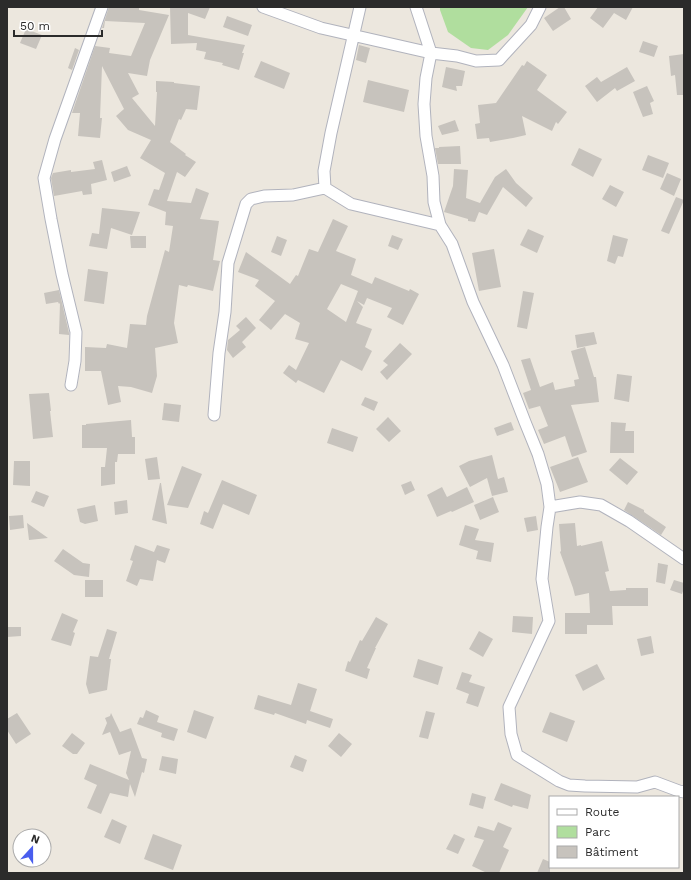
<svg xmlns="http://www.w3.org/2000/svg" width="691" height="880" font-family="'Work Sans',sans-serif">
<style>
.green{fill:#b0de9e}
.building{fill:#c7c3bd;fill-rule:evenodd}
.lines{fill:none;stroke-linecap:round;stroke-linejoin:round}
.street-casing{stroke:#b1b3bd;stroke-width:13}
.street{stroke:#fff;stroke-width:11}
</style>
<rect width="100%" height="100%" fill="#ece7de"/>
<path class="green" d="M 440,7 L 528,7 L 508,35 L 488,50 L 471,48 L 448,32 L 440,10 Z"/>
<path class="building" d="M 109,7 L 139,7 L 139,10 L 169,15 L 150,60 L 147,76 L 128,73 L 139,94 L 132,98 L 155,126 L 157,92 L 156,92 L 156,81 L 174,82 L 174,83 L 200,86 L 197,110 L 186,109 L 181,120 L 179,119 L 170,142 L 186,154 L 185,155 L 196,162 L 185,177 L 177,172 L 167,201 L 191,203 L 196,188 L 209,193 L 200,219 L 219,221 L 213,260 L 220,261 L 213,291 L 188,285 L 187,287 L 179,285 L 174,323 L 178,343 L 155,348 L 157,376 L 152,393 L 131,387 L 118,386 L 121,402 L 108,405 L 101,371 L 85,371 L 85,347 L 106,348 L 107,344 L 127,348 L 130,324 L 146,325 L 147,316 L 165,250 L 169,252 L 173,226 L 165,225 L 166,212 L 148,205 L 154,189 L 159,190 L 165,173 L 140,158 L 151,140 L 128,130 L 116,116 L 124,109 L 102,66 L 100,118 L 102,118 L 100,138 L 78,136 L 80,113 L 72,113 L 95,46 L 110,48 L 109,53 L 131,56 L 145,23 L 105,21 L 104,28 L 102,28 Z
M 170,7 L 210,7 L 205,19 L 188,13 L 188,35 L 245,45 L 242,53 L 244,53 L 239,70 L 222,65 L 223,63 L 204,59 L 206,52 L 196,50 L 197,43 L 171,44 Z
M 560,7 L 564,7 L 571,19 L 553,31 L 544,18 Z
M 598,7 L 633,7 L 626,20 L 614,13 L 603,28 L 590,18 Z
M 227,16 L 252,25 L 248,36 L 223,27 Z
M 26,29 L 42,35 L 36,49 L 20,43 Z
M 643,41 L 658,46 L 654,57 L 639,52 Z
M 359,45 L 370,48 L 366,63 L 356,60 Z
M 75,48 L 79,50 L 72,70 L 68,68 Z
M 684,54 L 684,95 L 677,95 L 675,75 L 671,76 L 669,56 Z
M 261,61 L 290,73 L 284,89 L 254,77 Z
M 527,61 L 547,75 L 537,90 L 567,112 L 558,124 L 556,122 L 552,131 L 522,116 L 526,135 L 513,138 L 490,142 L 489,138 L 477,139 L 475,124 L 480,123 L 478,105 L 496,103 L 522,65 L 524,66 Z
M 446,67 L 465,71 L 462,86 L 456,86 L 457,91 L 442,87 Z
M 627,67 L 635,81 L 617,91 L 615,88 L 597,102 L 585,86 L 597,77 L 601,82 Z
M 368,80 L 409,90 L 404,112 L 363,102 Z
M 647,86 L 654,101 L 650,103 L 653,114 L 643,117 L 633,92 Z
M 455,120 L 459,131 L 442,135 L 438,126 Z
M 460,146 L 461,164 L 438,164 L 435,148 L 439,148 L 439,147 Z
M 579,148 L 602,159 L 593,177 L 571,165 Z
M 648,155 L 669,163 L 663,178 L 642,170 Z
M 102,160 L 107,180 L 91,184 L 92,194 L 83,195 L 82,191 L 54,196 L 51,178 L 53,173 L 71,170 L 71,172 L 95,169 L 93,162 Z
M 127,166 L 131,176 L 114,182 L 111,172 Z
M 454,169 L 468,170 L 466,198 L 480,203 L 495,177 L 506,169 L 516,183 L 533,198 L 526,207 L 503,187 L 487,215 L 479,212 L 475,222 L 468,221 L 468,219 L 444,212 L 453,186 Z
M 667,173 L 681,179 L 674,196 L 660,189 Z
M 610,185 L 624,192 L 616,207 L 602,199 Z
M 676,197 L 684,200 L 669,234 L 661,231 Z
M 102,208 L 140,212 L 132,235 L 111,228 L 107,249 L 89,246 L 92,233 L 99,234 Z
M 333,219 L 348,226 L 336,251 L 356,259 L 351,275 L 372,284 L 375,277 L 409,291 L 410,289 L 419,294 L 403,325 L 387,317 L 392,308 L 367,298 L 364,305 L 357,301 L 363,307 L 356,323 L 372,329 L 365,347 L 372,351 L 362,371 L 341,360 L 324,393 L 298,380 L 296,383 L 283,373 L 289,365 L 296,370 L 309,343 L 295,339 L 300,323 L 285,314 L 271,330 L 259,320 L 275,301 L 255,286 L 259,280 L 238,272 L 246,252 L 290,284 L 296,275 L 298,276 L 309,249 L 318,252 ZM 341,284 L 358,291 L 346,322 L 327,309 Z
M 528,229 L 544,236 L 537,253 L 520,245 Z
M 392,235 L 403,239 L 398,250 L 388,246 Z
M 613,235 L 628,239 L 623,257 L 618,256 L 615,264 L 607,261 Z
M 130,236 L 146,236 L 146,248 L 131,248 Z
M 277,236 L 287,240 L 281,256 L 271,252 Z
M 494,249 L 501,287 L 479,291 L 472,253 Z
M 88,269 L 108,272 L 104,304 L 84,301 Z
M 59,290 L 69,333 L 69,335 L 59,334 L 60,303 L 59,304 L 58,302 L 46,304 L 44,293 Z
M 523,291 L 534,293 L 527,329 L 517,327 Z
M 246,317 L 256,328 L 242,342 L 246,347 L 233,358 L 227,350 L 228,340 L 240,330 L 236,326 Z
M 594,332 L 597,344 L 577,348 L 575,335 Z
M 400,343 L 412,354 L 387,380 L 380,372 L 388,365 L 383,361 Z
M 585,347 L 594,377 L 596,377 L 599,402 L 571,405 L 587,452 L 572,457 L 565,436 L 544,444 L 538,430 L 548,426 L 540,406 L 529,409 L 523,393 L 531,390 L 521,360 L 530,358 L 540,387 L 553,382 L 555,390 L 575,386 L 574,380 L 579,379 L 571,351 Z
M 617,374 L 632,376 L 629,402 L 614,399 Z
M 49,393 L 51,411 L 50,411 L 53,437 L 33,439 L 29,394 Z
M 365,397 L 378,402 L 374,411 L 361,405 Z
M 164,403 L 181,405 L 179,422 L 162,420 Z
M 388,417 L 401,431 L 389,442 L 376,429 Z
M 131,420 L 132,437 L 135,437 L 135,454 L 118,454 L 117,462 L 115,462 L 115,484 L 101,486 L 101,467 L 105,467 L 107,448 L 82,448 L 82,425 L 86,425 L 86,424 Z
M 511,422 L 514,430 L 497,436 L 494,428 Z
M 611,422 L 626,423 L 625,431 L 634,431 L 634,453 L 610,453 Z
M 332,428 L 358,437 L 353,452 L 327,443 Z
M 492,455 L 498,479 L 504,477 L 508,492 L 492,496 L 487,478 L 470,487 L 459,466 L 469,461 Z
M 157,457 L 160,479 L 148,480 L 145,459 Z
M 578,457 L 588,482 L 560,492 L 550,467 Z
M 620,458 L 638,472 L 627,485 L 609,470 Z
M 14,461 L 30,461 L 30,486 L 13,485 Z
M 182,466 L 202,474 L 188,508 L 167,505 Z
M 222,480 L 257,495 L 249,515 L 223,504 L 213,529 L 200,524 L 204,511 L 208,513 Z
M 411,481 L 415,490 L 405,495 L 401,485 Z
M 160,483 L 161,483 L 167,524 L 152,520 Z
M 442,487 L 447,497 L 467,487 L 474,502 L 452,512 L 451,511 L 437,517 L 427,495 Z
M 36,491 L 49,496 L 44,507 L 31,502 Z
M 493,497 L 499,512 L 480,520 L 474,505 Z
M 127,500 L 128,513 L 115,515 L 114,502 Z
M 628,502 L 644,510 L 644,512 L 666,527 L 661,535 L 624,510 Z
M 95,505 L 98,521 L 85,524 L 80,522 L 77,509 Z
M 23,515 L 24,528 L 10,530 L 9,516 Z
M 536,516 L 538,530 L 527,532 L 524,518 Z
M 27,523 L 48,538 L 29,540 Z
M 575,523 L 577,546 L 581,545 L 581,546 L 602,541 L 609,571 L 605,572 L 610,591 L 626,590 L 626,588 L 648,588 L 648,606 L 612,606 L 613,625 L 587,625 L 587,634 L 565,634 L 565,613 L 590,613 L 589,593 L 575,596 L 573,588 L 560,552 L 561,551 L 559,524 Z
M 465,525 L 479,529 L 475,540 L 494,543 L 491,562 L 476,559 L 478,551 L 459,545 Z
M 135,545 L 154,552 L 157,545 L 170,549 L 165,563 L 157,560 L 153,581 L 140,579 L 137,586 L 126,581 L 133,561 L 130,560 Z
M 63,549 L 83,563 L 90,564 L 89,577 L 74,575 L 54,561 Z
M 658,563 L 668,565 L 665,584 L 656,582 Z
M 85,580 L 103,580 L 103,597 L 85,597 Z
M 674,580 L 684,583 L 684,588 L 682,594 L 670,590 Z
M 62,613 L 78,620 L 73,632 L 75,633 L 71,646 L 51,640 Z
M 513,616 L 533,617 L 532,634 L 512,632 Z
M 376,617 L 388,624 L 375,648 L 376,648 L 367,668 L 370,669 L 367,679 L 345,671 L 348,661 L 350,662 L 360,640 L 362,641 Z
M 7,627 L 21,627 L 21,636 L 7,637 Z
M 107,629 L 117,632 L 109,659 L 111,659 L 107,690 L 89,694 L 86,684 L 90,656 L 98,657 Z
M 479,631 L 493,639 L 483,657 L 469,649 Z
M 651,636 L 654,653 L 641,656 L 637,639 Z
M 418,659 L 443,667 L 438,685 L 413,677 Z
M 597,664 L 605,679 L 583,691 L 575,675 Z
M 462,672 L 472,675 L 469,682 L 485,687 L 478,707 L 466,703 L 469,694 L 456,689 Z
M 298,683 L 317,689 L 310,711 L 333,719 L 330,728 L 307,720 L 306,724 L 275,713 L 274,715 L 254,709 L 258,695 L 291,705 Z
M 146,710 L 159,716 L 157,722 L 178,729 L 174,741 L 161,737 L 162,733 L 137,724 L 140,717 L 143,718 Z
M 194,710 L 214,717 L 206,739 L 187,732 Z
M 426,711 L 435,713 L 428,739 L 419,737 Z
M 550,712 L 575,721 L 567,742 L 542,732 Z
M 17,713 L 31,734 L 16,744 L 7,730 L 7,719 Z
M 111,713 L 120,732 L 131,728 L 142,758 L 147,759 L 144,773 L 142,772 L 135,797 L 130,784 L 128,797 L 110,793 L 101,814 L 87,808 L 97,785 L 84,779 L 90,764 L 129,780 L 126,773 L 131,751 L 119,755 L 110,732 L 102,735 L 107,723 L 105,718 L 110,716 Z
M 72,733 L 85,743 L 77,754 L 73,754 L 62,746 Z
M 339,733 L 352,744 L 341,757 L 328,746 Z
M 295,755 L 307,760 L 303,772 L 290,767 Z
M 162,756 L 178,759 L 176,774 L 159,770 Z
M 501,783 L 531,795 L 528,809 L 513,805 L 512,807 L 494,800 Z
M 472,793 L 486,797 L 483,809 L 469,805 Z
M 112,819 L 127,826 L 120,844 L 104,837 Z
M 498,822 L 512,828 L 503,847 L 509,850 L 499,873 L 487,873 L 472,866 L 484,840 L 474,837 L 478,826 L 494,831 Z
M 153,834 L 182,845 L 173,870 L 144,859 Z
M 454,834 L 465,839 L 458,854 L 446,849 Z
M 543,859 L 550,862 L 550,873 L 537,873 Z"/>
<g class="lines">
<defs>
<path id="street" d="M 263,7 L 321,28 L 431,53
M 360,7 L 331,133 L 324,171 L 325,188 L 351,204 L 440,225
M 416,7 L 431,53
M 540,7 L 531,25 L 499,60 L 476,61 L 457,56 L 431,53 L 426,78 L 424,104 L 426,136 L 433,176 L 434,202 L 440,225 L 452,244 L 473,302 L 503,365 L 525,422 L 538,454 L 547,484 L 550,507 L 547,527 L 542,579 L 549,621 L 509,707 L 511,734 L 517,755 L 559,781 L 569,785 L 585,786 L 637,787 L 655,782 L 679,791 L 684,792
M 71,385 L 75,361 L 76,332 L 62,274 L 51,219 L 44,178 L 55,139 L 102,7
M 214,415 L 219,353 L 225,312 L 228,263 L 246,204 L 251,199 L 264,196 L 293,195 L 325,188
M 550,507 L 580,502 L 601,505 L 629,521 L 684,559"/>
</defs>
<use href="#street" class="street-casing"/>
<use href="#street" class="street"/>
</g>
<rect width="691" height="880" fill="none" stroke="#2b2b2b" stroke-width="16"/>
<rect x="549" y="796" width="130" height="72" fill="#ffffff" stroke="#aaaaaa"/>
<rect x="557" y="809" width="20" height="6" fill="#ffffff" stroke="#aaaaaa"/>
<text x="585" y="816" font-size="12" fill="#2b2b2b">Route</text>
<rect x="557" y="826" width="20" height="12" fill="#b0de9e" stroke="#aaaaaa"/>
<text x="585" y="836" font-size="12" fill="#2b2b2b">Parc</text>
<rect x="557" y="846" width="20" height="12" fill="#c7c3bd" stroke="#aaaaaa"/>
<text x="585" y="856" font-size="12" fill="#2b2b2b">Bâtiment</text>
<g transform="translate(32 848) rotate(21)"><circle r="19" fill="#ffffff" stroke="#aaaaaa"/>
<path d="M0-3L7 15L0 10L-7 15Z" fill="#495dee"/>
<text y="-6" font-size="11" font-weight="bold" text-anchor="middle" fill="#2b2b2b">N</text>
</g>
<path d="M14 30v6h88v-6" fill="none" stroke="#2b2b2b" stroke-width="2"/>
<text x="20" y="30" font-size="12" fill="#2b2b2b" stroke="#ffffff" stroke-width="3" paint-order="stroke">50 m</text>
</svg>
